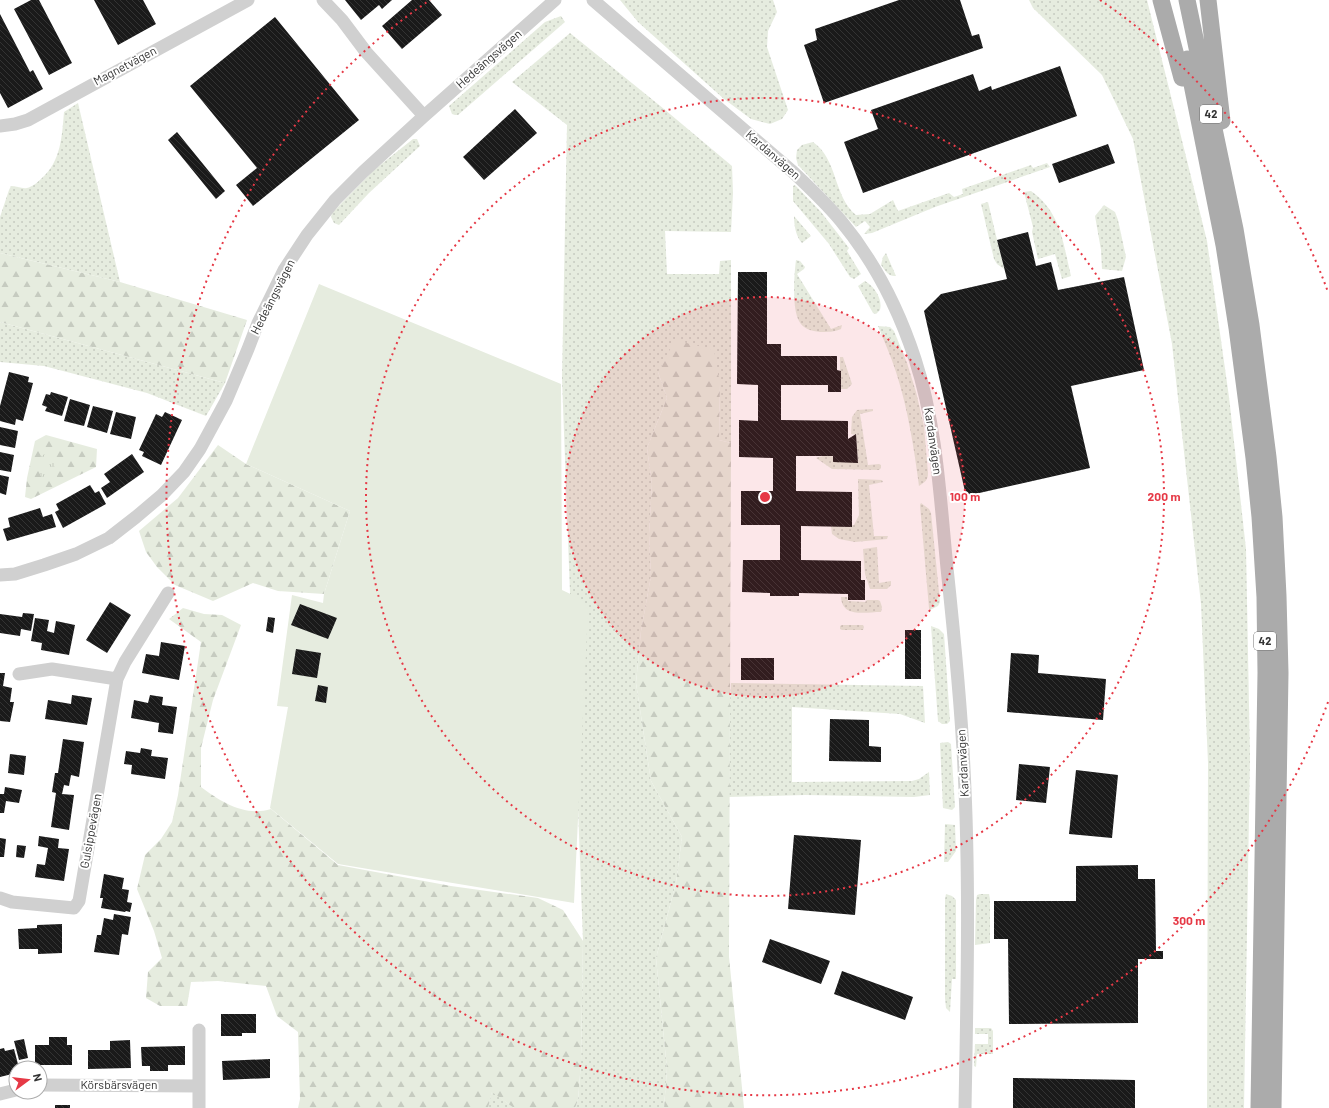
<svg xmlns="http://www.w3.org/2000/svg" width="1329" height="1108" font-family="Barlow,sans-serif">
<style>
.grass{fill:url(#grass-dots)}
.forest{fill:url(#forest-firs)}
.park{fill:url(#park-tufts)}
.pitch{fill:#e6ecdf}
.building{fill:url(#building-back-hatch)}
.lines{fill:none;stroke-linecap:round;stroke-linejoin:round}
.minor{stroke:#d0d0d0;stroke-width:13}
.major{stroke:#ababab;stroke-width:17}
.ring{fill:none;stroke:#e63946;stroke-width:2;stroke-dasharray:2 4}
.labels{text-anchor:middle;stroke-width:4;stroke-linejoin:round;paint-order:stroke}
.shield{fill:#fff;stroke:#707070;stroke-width:1}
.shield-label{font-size:11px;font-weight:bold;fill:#333}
.street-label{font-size:12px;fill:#333;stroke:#fff}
.centre{fill:#e63946;stroke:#fff;stroke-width:2}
.ring-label{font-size:12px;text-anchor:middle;font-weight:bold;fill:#e63946;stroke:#fff;stroke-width:4;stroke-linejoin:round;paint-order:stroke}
</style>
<defs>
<pattern id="grass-dots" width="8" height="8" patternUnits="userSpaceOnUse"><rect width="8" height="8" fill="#e6ecdf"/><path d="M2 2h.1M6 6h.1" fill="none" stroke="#c6cbc0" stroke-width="1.8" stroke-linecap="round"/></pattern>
<pattern id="forest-firs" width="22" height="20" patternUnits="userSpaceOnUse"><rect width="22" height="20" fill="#e6ecdf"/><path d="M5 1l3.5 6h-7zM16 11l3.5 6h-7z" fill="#c6cbc0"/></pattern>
<pattern id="park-tufts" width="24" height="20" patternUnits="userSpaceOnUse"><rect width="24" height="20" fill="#e6ecdf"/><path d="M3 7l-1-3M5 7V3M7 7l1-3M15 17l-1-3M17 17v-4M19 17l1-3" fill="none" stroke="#c6cbc0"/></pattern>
<pattern id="building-back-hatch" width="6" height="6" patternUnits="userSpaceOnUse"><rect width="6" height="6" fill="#1a1a1a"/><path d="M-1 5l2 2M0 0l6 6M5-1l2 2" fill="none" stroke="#333"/></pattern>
</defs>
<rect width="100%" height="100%" fill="#fff"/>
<path class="grass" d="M 620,0 L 773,0 L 777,12 L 768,31 L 767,47 L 788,110 L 782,119 L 770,124 L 751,119 L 724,99 L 638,22 Z
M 1029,0 L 1147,0 L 1207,241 L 1229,397 L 1246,549 L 1250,757 L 1244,1108 L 1207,1108 L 1208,763 L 1201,604 L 1172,344 L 1133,139 L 1102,75 L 1033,8 Z
M 561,16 L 565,22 L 458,115 L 455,115 L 452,114 L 449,106 L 545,22 Z
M 570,33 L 664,109 L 732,166 L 733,193 L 731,232 L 665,231 L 667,274 L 719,274 L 720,261 L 731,260 L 731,443 L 719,440 L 720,384 L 658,372 L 667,398 L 647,448 L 652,484 L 649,534 L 651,576 L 641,631 L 636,683 L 651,781 L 682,837 L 676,883 L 656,958 L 667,1069 L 664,1108 L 575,1108 L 578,1100 L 581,1062 L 583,941 L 562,379 L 567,125 L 512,82 Z
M 78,103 L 120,282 L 0,253 L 0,217 L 9,190 L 11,186 C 16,186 22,189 27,188 C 32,187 38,182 42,178 C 61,161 62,136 64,112 Z
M 413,139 L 417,139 L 420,146 L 369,193 L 339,225 L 334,223 L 331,217 L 332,213 L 374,170 Z
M 813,142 C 838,159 833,196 856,215 L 870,214 L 893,200 L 898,211 L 949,193 L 954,197 L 963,194 L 962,189 L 1031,165 L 1033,168 L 1047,163 L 1050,167 L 935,207 L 872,233 L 864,234 L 870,227 L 865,221 L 856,227 L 798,165 L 796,158 L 797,150 L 802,145 Z
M 795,185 L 821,212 L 849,248 L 847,251 L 861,274 L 854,279 L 850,277 L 829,244 L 793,201 L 793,186 Z
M 1031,191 C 1061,212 1063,243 1071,276 L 1062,279 L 1055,254 L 1038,259 L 1032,232 L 1033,227 L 1024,192 Z
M 988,202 L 1004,269 L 997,264 L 994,259 L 981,204 Z
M 1104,205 L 1115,212 L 1118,220 L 1126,257 L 1122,271 L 1102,269 L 1101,250 L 1095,216 Z
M 794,216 L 811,236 L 802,243 C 796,237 794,225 794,216 Z
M 886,253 L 896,276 C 888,277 885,270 881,265 L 883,257 Z
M 796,260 L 800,261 L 805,267 L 804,269 L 797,274 L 831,329 L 842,325 L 841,329 C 834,332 828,332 820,332 C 812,331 803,329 799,321 C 792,309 794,275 796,260 Z
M 865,281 C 874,286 883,299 880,310 L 876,314 L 873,313 L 858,286 Z
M 0,322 L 225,383 L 206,416 L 147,393 L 44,366 L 0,362 Z
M 878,326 L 890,327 L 894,331 L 907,363 L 916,392 L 924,426 L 928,473 C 928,480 925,482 919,486 C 914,448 908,409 896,372 C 891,356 884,341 878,326 Z
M 840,357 L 843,357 L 852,384 L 847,389 L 840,389 Z
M 873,409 L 873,411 L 860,414 L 868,465 L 879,464 L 881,465 L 881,468 L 879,470 L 832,469 L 816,458 C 829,453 845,459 858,462 L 856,435 L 851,434 L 852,417 L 857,410 Z
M 858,479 L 882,480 L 883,482 L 869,485 L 874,536 L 888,536 L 887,539 L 855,542 L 839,539 L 832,534 L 831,526 L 854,525 L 859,515 Z
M 921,503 L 929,509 L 931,513 L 940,602 L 938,606 L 930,610 L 929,608 L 920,505 Z
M 877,547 L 879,583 L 891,581 L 891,585 L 887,589 L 870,589 L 865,574 L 863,549 Z
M 841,597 L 847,597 L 848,601 L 865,602 L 867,600 L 878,600 L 880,601 L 882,607 L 881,612 C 865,612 842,618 841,597 Z
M 842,625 L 863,625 L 864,627 L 863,630 L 842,630 L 840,629 L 840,626 Z
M 931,626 L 939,629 L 944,634 L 950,721 L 947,724 L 942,724 L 938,721 Z
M 731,683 L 923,686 L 925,723 L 900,714 L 792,707 L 792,782 L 912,781 L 919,779 L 929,772 L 930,795 L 914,797 L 805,795 L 729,797 L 730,701 Z
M 948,742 L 951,744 L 955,807 L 952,810 L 943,808 L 940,743 Z
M 945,824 L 955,825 L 956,851 L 948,862 L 944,862 Z
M 946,894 L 952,896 L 956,900 L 956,979 L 952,979 L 950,1012 L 946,1008 L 945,998 L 945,899 Z
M 980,894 L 989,894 L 990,899 L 990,943 L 975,945 L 976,900 L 977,895 Z
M 975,1028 L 991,1028 L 993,1031 L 993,1054 L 977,1054 L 976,1067 L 974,1066 L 975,1044 L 988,1044 L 988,1034 L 975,1034 Z
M 492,1091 L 514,1108 L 488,1108 Z"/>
<path class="forest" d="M 0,253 L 120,282 L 247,320 L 225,383 L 0,322 Z
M 675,340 L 714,350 L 720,384 L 719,440 L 731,443 L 729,957 L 744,1108 L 664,1108 L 667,1069 L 656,958 L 676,883 L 682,837 L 651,781 L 636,683 L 641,631 L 651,576 L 649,534 L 652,484 L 647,448 L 667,398 L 658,372 Z
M 46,435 L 97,449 L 96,467 L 31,499 L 25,497 L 27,478 L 35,441 Z
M 218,445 L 246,464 L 350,511 L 324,594 L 278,591 L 253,583 L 213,601 L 175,585 L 157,567 L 146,552 L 139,531 L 178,498 Z
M 183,608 L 204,614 L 222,615 L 241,625 L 213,700 L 201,748 L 201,787 C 221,802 245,817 271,809 L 338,865 L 451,886 L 538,898 L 563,910 L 583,941 L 581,1062 L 578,1100 L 575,1108 L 514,1108 L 492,1092 L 488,1108 L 298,1108 L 300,1099 L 298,1032 L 277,1016 L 266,986 L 218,981 L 191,982 L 187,1006 L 160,1006 L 146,998 L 148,972 L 162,958 L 154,931 L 137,889 L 145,855 L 161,839 L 172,822 L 178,795 L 201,642 L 169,619 Z"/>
<path class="park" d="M 51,450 L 57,477 L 43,482 L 35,460 Z"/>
<path class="pitch" d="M 319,284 L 561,384 L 562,590 L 581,599 L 588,609 L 574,903 L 338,864 L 270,808 L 288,707 L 277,706 L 292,595 L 323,603 L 324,594 L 350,511 L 246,464 Z"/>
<path class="building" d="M 31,0 L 39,0 L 72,63 L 49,75 L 14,9 Z
M 94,0 L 143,0 L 156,24 L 118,45 Z
M 345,0 L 392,0 L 382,9 L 379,5 L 361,20 Z
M 412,0 L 429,0 L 442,15 L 402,49 L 382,26 Z
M 899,0 L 960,0 L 972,36 L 979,34 L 983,48 L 824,103 L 804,45 L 817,40 L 815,29 Z
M 0,14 L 30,72 L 33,70 L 43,89 L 8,108 L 0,93 Z
M 275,17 L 359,120 L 253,206 L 236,185 L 257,168 L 190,86 Z
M 1060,66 L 1077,116 L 863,193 L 844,142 L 878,129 L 871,110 L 973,74 L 979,91 L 991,86 L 992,90 Z
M 515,109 L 537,133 L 484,180 L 463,157 Z
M 177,132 L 225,191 L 216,199 L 168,140 Z
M 1108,144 L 1115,163 L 1059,183 L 1052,164 Z
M 1028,232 L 1036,266 L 1051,262 L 1058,290 L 1124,277 L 1144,370 L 1071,386 L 1090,468 L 966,496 L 924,311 L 941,294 L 1007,279 L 997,240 Z
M 738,272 L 767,272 L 767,344 L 781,344 L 781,356 L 837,356 L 837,370 L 841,371 L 841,392 L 828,392 L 828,385 L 781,385 L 781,420 L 848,421 L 848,439 L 856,434 L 858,463 L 833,462 L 833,456 L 796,456 L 796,491 L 852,492 L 852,527 L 801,526 L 801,560 L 861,561 L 861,580 L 865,580 L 865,600 L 848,600 L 848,594 L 799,593 L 799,596 L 770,596 L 770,593 L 742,592 L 743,560 L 780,560 L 780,525 L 741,525 L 741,491 L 773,491 L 773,458 L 739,457 L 739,420 L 758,421 L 758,385 L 737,384 Z
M 9,372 L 29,377 L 28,382 L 33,383 L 23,421 L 16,419 L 15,425 L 0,421 L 0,406 Z
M 51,392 L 68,397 L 62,416 L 45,411 L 47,407 L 42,405 L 46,394 L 50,395 Z
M 70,399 L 90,405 L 84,426 L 64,421 Z
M 93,406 L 113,411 L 107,433 L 87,427 Z
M 116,412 L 136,417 L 131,439 L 110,434 Z
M 165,412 L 182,420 L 161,465 L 142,456 L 144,452 L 139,450 L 156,414 L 162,417 Z
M 0,427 L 18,431 L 15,448 L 0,445 Z
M 0,452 L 14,455 L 11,472 L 0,470 Z
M 132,454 L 144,472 L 107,498 L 101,488 L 110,482 L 104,474 Z
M 0,475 L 9,477 L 6,495 L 0,493 Z
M 90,485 L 95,493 L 99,491 L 106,504 L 63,528 L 55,512 L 59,510 L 56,504 Z
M 40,508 L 43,517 L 52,514 L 56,527 L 7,541 L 3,529 L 10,527 L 8,518 Z
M 110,602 L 131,615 L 107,653 L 86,640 Z
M 300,604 L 337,618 L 328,639 L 291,625 Z
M 23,613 L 34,614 L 31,631 L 21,629 L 20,636 L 0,633 L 0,614 L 22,617 Z
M 268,617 L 275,618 L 273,633 L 266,631 Z
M 35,618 L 49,620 L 47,631 L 54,633 L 56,621 L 75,625 L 69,655 L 41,650 L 42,643 L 31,641 Z
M 905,630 L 921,630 L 921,679 L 905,679 Z
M 161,642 L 185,646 L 179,680 L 142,673 L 146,654 L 159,656 Z
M 296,649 L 321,653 L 317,678 L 292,674 Z
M 1011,653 L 1039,655 L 1038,673 L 1106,679 L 1103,720 L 1007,712 Z
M 741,658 L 774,658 L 774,680 L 741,680 Z
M 0,673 L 5,673 L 3,686 L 12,688 L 10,702 L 14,702 L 10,722 L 0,721 Z
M 318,685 L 328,687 L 326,703 L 315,701 Z
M 72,695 L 92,698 L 87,725 L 45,719 L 48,700 L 71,704 Z
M 150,695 L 163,697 L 162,705 L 177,707 L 173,734 L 158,732 L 159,723 L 131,718 L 134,700 L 148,703 Z
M 830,719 L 869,720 L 869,746 L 881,747 L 881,762 L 829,761 Z
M 63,739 L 84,742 L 79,777 L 71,775 L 69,786 L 64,785 L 62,794 L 74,795 L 69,830 L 51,827 L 56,793 L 52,792 L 55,773 L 58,773 Z
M 141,748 L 152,750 L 151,756 L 168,758 L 165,779 L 131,774 L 132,765 L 124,764 L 126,751 L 140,753 Z
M 10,754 L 26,756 L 24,775 L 8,773 Z
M 1019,764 L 1050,767 L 1046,803 L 1016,800 Z
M 1076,770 L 1118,775 L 1112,838 L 1069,834 Z
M 5,787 L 22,790 L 19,803 L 6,801 L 4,813 L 0,813 L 0,794 L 4,794 Z
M 794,835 L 861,840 L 855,915 L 788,909 Z
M 39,836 L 59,839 L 58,848 L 69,849 L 64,881 L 35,877 L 37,864 L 45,865 L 48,848 L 38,846 Z
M 0,838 L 6,839 L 4,857 L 0,857 Z
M 17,845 L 26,846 L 24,858 L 16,857 Z
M 1138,865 L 1138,879 L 1155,879 L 1156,951 L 1163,951 L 1163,959 L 1138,959 L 1138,1023 L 1009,1024 L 1008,939 L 994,939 L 994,901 L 1076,901 L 1076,866 Z
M 104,874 L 124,878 L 122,889 L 129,890 L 127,902 L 132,903 L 130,912 L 126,911 L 125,912 L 101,908 L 103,898 L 100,898 Z
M 114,914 L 131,917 L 128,935 L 122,934 L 119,955 L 94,952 L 97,935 L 101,935 L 104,918 L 113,920 Z
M 62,924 L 62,953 L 38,954 L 38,949 L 19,949 L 18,929 L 37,928 L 37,925 Z
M 770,939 L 830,961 L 821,984 L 762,962 Z
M 842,971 L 913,997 L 905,1020 L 834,994 Z
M 221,1014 L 256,1014 L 256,1033 L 242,1033 L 242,1036 L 221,1036 Z
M 49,1037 L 67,1037 L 67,1045 L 72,1045 L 72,1065 L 35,1065 L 35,1045 L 49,1045 Z
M 24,1039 L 28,1058 L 19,1060 L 14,1041 Z
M 130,1040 L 131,1068 L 88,1069 L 88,1050 L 110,1050 L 110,1041 Z
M 185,1046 L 185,1065 L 168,1065 L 168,1071 L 150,1071 L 150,1066 L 142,1066 L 141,1047 Z
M 4,1048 L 5,1051 L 14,1049 L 19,1068 L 16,1068 L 16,1073 L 0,1077 L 0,1049 Z
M 270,1059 L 270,1078 L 223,1080 L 222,1061 Z
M 1013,1078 L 1135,1080 L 1135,1108 L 1013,1108 Z
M 55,1105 L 70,1105 L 70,1108 L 55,1108 Z"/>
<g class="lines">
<path class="minor" d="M 323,0 L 342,20 L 366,52 L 424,116
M 593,0 L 793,172 C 809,187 826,203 841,221 C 874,261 899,310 915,359 C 937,426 940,498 947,568 C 954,634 961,702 964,769 C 970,882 967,995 965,1108
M 0,126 L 15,124 L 28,120 L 248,0
M 0,575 L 15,574 L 44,565 L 76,554 L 109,538 L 136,517 L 162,495 L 184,472 L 200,449 L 226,401 L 248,349 L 258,323 L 284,270 L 307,235 L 335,200 L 363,172 L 423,117 L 555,0
M 19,674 L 52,669 L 117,679
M 0,898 L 12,902 L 74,908 L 79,901 L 117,679 L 125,662 L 168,593
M 199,1030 L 199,1108
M 40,1085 L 199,1086
M 0,1094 L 16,1090"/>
<path class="major" d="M 1161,0 L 1182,78
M 1187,0 L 1235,229 L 1251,325 L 1268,457 L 1274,517 L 1278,596 L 1280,673 L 1273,1108
M 1208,0 L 1222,121
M 1187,59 L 1224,245 L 1237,328 L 1254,458 L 1260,517 L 1265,597 L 1266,673 L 1259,1108"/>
</g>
<circle cx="765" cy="497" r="200" fill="#e63946" fill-opacity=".12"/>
<g class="ring">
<circle cx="765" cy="497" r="200"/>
<circle cx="765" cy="497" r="399"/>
<path d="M1328 702A599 599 0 1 1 430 0M1100 0A599 599 0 0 1 1328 292"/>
</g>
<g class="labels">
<g class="shield">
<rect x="1200" y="105" width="22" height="18" rx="3"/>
<rect x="1254" y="632" width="22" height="18" rx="3"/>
</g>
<g class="shield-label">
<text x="1211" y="118">42</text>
<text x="1265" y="645">42</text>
</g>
<g class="street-label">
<text transform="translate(489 59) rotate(-41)" y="4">Hedeängsvägen</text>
<text transform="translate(125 66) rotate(-28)" y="4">Magnetvägen</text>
<text transform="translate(773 155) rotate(41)" y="4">Kardanvägen</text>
<text transform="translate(273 297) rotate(-63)" y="4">Hedeängsvägen</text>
<text transform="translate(933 441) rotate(82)" y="4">Kardanvägen</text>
<text transform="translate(963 763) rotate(-93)" y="4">Kardanvägen</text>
<text transform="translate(91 831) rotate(-80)" y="4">Gulsippevägen</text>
<text x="119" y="1089">Körsbärsvägen</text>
</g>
</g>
<circle cx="765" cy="497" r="6" class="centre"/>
<g class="ring-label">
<text x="965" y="501">100 m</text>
<text x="1164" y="501">200 m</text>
<text x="1189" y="925">300 m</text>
</g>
<g transform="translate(28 1080) rotate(75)"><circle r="19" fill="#ffffff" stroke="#adadad"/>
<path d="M0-3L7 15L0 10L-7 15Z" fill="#e63946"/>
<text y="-6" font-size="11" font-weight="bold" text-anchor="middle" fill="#333333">N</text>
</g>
</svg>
